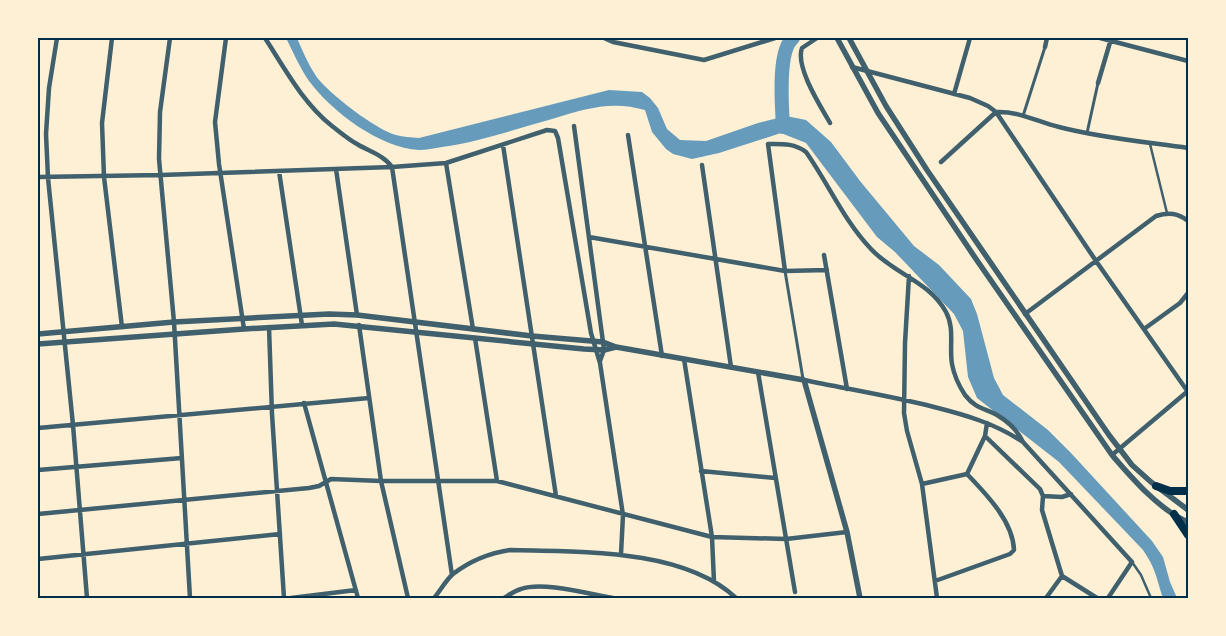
<svg xmlns="http://www.w3.org/2000/svg" width="1226" height="636" font-family="'Roboto Condensed',sans-serif">
<style>
.water{fill:#669bbc}
.lines{fill:none;stroke-linecap:round;stroke-linejoin:round}
.river{stroke:#669bbc;stroke-width:14}
.service{stroke:#3f606c;stroke-width:2.5}
.pedestrian{stroke:#3f606c;stroke-width:3}
.minor{stroke:#3f606c;stroke-width:4.5}
.tertiary{stroke:#3f606c;stroke-width:5.5}
.trunk{stroke:#003049;stroke-width:8}
.neatline{fill:none;stroke:#003049;stroke-width:2}
</style>
<rect width="100%" height="100%" fill="#fdf0d5"/>
<path class="water" d="M 286,38 L 297,38 C 302,50 308,64 316,76 C 328,93 376,130 396,135 C 403,137 411,137 419,138 L 609,90 L 642,92 L 650,98 L 658,108 L 667,129 L 680,140 L 706,141 L 758,123 L 786,116 L 806,120 L 831,142 L 860,181 L 914,246 L 939,265 L 971,299 L 977,314 L 994,378 L 1003,395 L 1048,430 L 1071,453 L 1152,541 L 1163,557 L 1170,582 L 1177,598 L 1163,598 C 1156,577 1156,569 1143,550 L 1059,462 L 977,398 L 968,377 L 963,331 L 954,314 L 895,252 L 877,237 L 806,143 L 781,133 L 719,153 L 692,159 L 673,154 L 666,149 L 652,132 L 645,110 C 612,100 584,109 552,119 C 516,129 479,142 442,147 C 435,148 426,150 419,150 C 380,148 332,112 309,81 C 300,68 293,52 286,38 Z"/>
<g class="lines">
<path class="river" d="M 783,127 C 782,106 777,51 793,38"/>
<path class="service" d="M 1150,144 L 1167,213
M 1132,562 L 1141,575 L 1151,598"/>
<path class="pedestrian" d="M 1023,116 L 1045,47
M 1087,133 L 1098,83
M 785,271 L 803,379"/>
<path class="minor" d="M 57,38 L 49,88 L 46,134 L 48,178 L 73,425 L 87,598
M 112,38 L 102,123 L 104,177 L 122,327
M 170,38 L 160,112 L 159,159 L 174,322 L 190,598
M 226,38 L 215,122 L 219,164 L 244,329
M 265,38 C 285,69 303,103 332,126 C 340,132 348,139 357,144 C 368,151 384,155 392,167 L 452,575
M 604,38 L 613,42 L 704,60 L 775,38
M 817,38 L 802,48 C 795,67 821,107 830,123
M 1100,38 L 1188,61
M 1045,47 L 1047,38
M 852,67 L 970,98 L 988,106 L 996,112 L 1096,261 L 1188,392
M 1098,83 L 1111,39
M 954,94 L 970,38
M 574,126 L 603,342 L 604,350 L 600,361
M 628,135 L 662,356
M 503,145 L 556,496
M 941,162 L 996,112 C 1019,111 1038,122 1059,127 C 1101,138 1146,142 1188,148
M 446,163 L 473,329
M 702,165 L 731,367
M 336,169 L 357,315
M 279,171 L 302,325
M 38,177 L 161,175 L 392,167 L 446,163 L 547,130 L 555,131 L 558,138 L 591,333 L 600,363 L 623,515 L 621,554
M 589,237 L 785,271 L 827,270
M 824,255 L 847,389
M 785,271 L 768,144 C 782,144 794,143 806,152 C 828,183 844,221 871,249 C 894,274 929,281 946,312 C 955,329 949,346 952,364 C 954,375 959,386 965,395 C 976,409 984,408 997,415 C 1007,421 1018,431 1023,442
M 909,276 L 905,343 L 904,413 L 907,431 L 922,484 L 937,598
M 1025,314 L 1156,216 C 1169,212 1178,213 1188,221
M 359,325 L 381,481 L 408,598
M 269,327 L 272,414 L 284,598
M 1144,329 L 1180,303 L 1188,293
M 475,338 L 497,481
M 684,359 L 712,537 L 714,582
M 758,372 L 795,592
M 804,380 C 847,389 891,396 934,407 C 966,415 996,424 1023,442 L 1132,562 L 1108,598
M 304,403 L 358,598
M 38,428 L 369,398
M 985,436 L 1040,489 L 1043,496 L 1042,510 L 1062,576
M 1112,455 L 1188,391
M 38,470 L 182,458
M 701,471 L 775,478
M 967,474 L 985,436 L 987,423
M 922,484 L 967,474
M 1043,496 L 1062,497 L 1071,494
M 38,514 L 309,488 L 319,486 L 331,479 L 381,481 L 497,481 L 712,537 L 786,539 L 847,532
M 38,559 L 280,534
M 1062,576 L 1097,598
M 935,581 L 1010,554 L 1014,550 C 1013,521 986,494 967,474
M 291,598 L 356,590
M 434,598 C 440,591 446,580 453,574 C 470,561 490,553 510,550 C 579,552 683,548 736,598
M 504,598 C 509,595 514,591 521,589 C 543,581 589,594 613,598
M 1046,598 L 1062,576"/>
<path class="tertiary" d="M 837,38 L 878,113 L 976,259 L 1112,455 C 1132,478 1159,510 1188,522
M 849,38 L 886,106 L 927,170 L 1109,435 L 1132,465 L 1151,482 L 1188,510
M 38,334 L 174,322 L 329,314 L 357,315 L 532,336 L 603,342 L 616,347 L 804,380 L 847,532 L 860,598
M 38,344 L 244,329 L 334,324 L 584,349 L 604,350 L 616,347"/>
<path class="trunk" d="M 1156,486 L 1170,491 L 1188,491
M 1174,514 L 1188,535"/>
</g>
<rect width="1226" height="636" fill="none" stroke="#fdf0d5" stroke-width="78"/>
<rect x="39" y="39" width="1148" height="558" class="neatline"/>
</svg>
